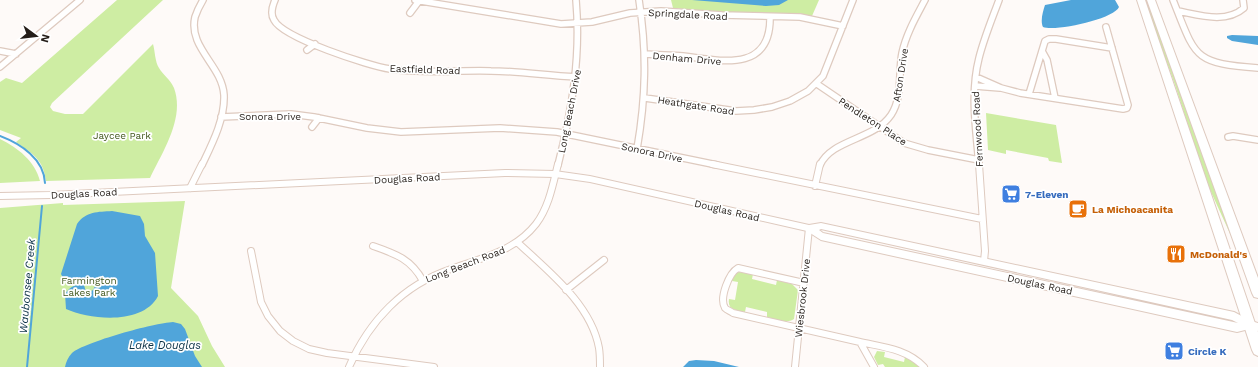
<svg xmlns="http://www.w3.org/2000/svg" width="1258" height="367" font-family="'Work Sans',sans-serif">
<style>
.green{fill:#ceeda3}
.water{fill:#50a5da}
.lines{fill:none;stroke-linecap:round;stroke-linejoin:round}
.stream{stroke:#50a5da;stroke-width:2}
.minor-far1-casing{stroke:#decabf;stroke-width:8}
.minor-casing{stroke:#decabf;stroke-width:8}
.tertiary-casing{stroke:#decabf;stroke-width:2}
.primary-casing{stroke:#decabf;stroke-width:2}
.minor-far1{stroke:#fff;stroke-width:5.5}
.minor{stroke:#fff;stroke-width:6}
.tertiary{fill:#fff;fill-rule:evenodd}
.primary{fill:#fff;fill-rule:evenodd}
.labels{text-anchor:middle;stroke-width:3.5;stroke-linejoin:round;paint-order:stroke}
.street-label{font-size:10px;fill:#241d18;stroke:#fff}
.park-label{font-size:10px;fill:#455a21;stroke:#fff}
.shop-label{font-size:10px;font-weight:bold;fill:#366cbe;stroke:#fff;text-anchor:start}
.food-label{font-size:10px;font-weight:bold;fill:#c56008;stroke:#fff;text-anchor:start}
.water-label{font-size:11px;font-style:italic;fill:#0b3146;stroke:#fff}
</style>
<rect width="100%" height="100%" fill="#fefaf8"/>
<path class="green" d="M 117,0 L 163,0 L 52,103 L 50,107 L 53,111 L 65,114 L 83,114 L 153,44 C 155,51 155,62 159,68 C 163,75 170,79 174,88 C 185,118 163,151 150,178 L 46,181 C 43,159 33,154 16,142 L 21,138 L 0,130 L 0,82 L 6,78 L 22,83 Z
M 671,0 L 819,0 L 812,16 L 714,12 L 673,8 Z
M 1144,0 L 1147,0 L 1234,239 L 1232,238 L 1206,181 L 1175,85 Z
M 986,113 L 1056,125 L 1062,163 L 1049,161 L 1048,158 L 1006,150 L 1006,154 L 988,150 Z
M 0,139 C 18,148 35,161 40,181 L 0,183 Z
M 185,201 L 171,288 L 198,316 L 212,346 L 225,367 L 0,367 L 0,208 L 63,203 L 63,205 Z
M 739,272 L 753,274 L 752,279 L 776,285 L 777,280 L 792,284 L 798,290 L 794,319 C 787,324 775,319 767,317 L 767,312 L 746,307 L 745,312 C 737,310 727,310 729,299 L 735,300 L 738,282 L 732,281 C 733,277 734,273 739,272 Z
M 877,351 L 885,352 L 884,357 L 904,362 L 905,357 L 911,359 L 919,367 L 885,367 L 883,364 L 878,365 L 874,357 Z"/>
<path class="water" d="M 692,0 L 788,0 L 779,5 L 766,6 Z
M 1071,0 L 1115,0 L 1119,7 C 1114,19 1055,32 1043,27 C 1040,21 1043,11 1045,5 Z
M 1232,35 L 1258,36 L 1258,45 L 1232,41 L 1227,38 L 1227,36 Z
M 112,211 L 140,216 L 144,224 L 145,236 L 155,253 L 158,296 C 143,325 91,320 66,309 L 65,294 C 70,287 75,284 84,285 L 86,292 L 90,292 C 95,289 96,285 94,280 C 84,276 74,284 64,280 L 61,274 L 77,224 C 86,211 98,212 112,211 Z
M 173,322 L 181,324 L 185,329 L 195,356 L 202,367 L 65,367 C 66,362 68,357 72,353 C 85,342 154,323 173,322 Z
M 696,360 L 714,361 L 739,367 L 683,367 L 689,361 Z"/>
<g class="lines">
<path class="stream" d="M 0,136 C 21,144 44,159 45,183
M 27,367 L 42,206"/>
<defs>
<path id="minor-far1" d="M 275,0 C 272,7 270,14 274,20 C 283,38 369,66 390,69 C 424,74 457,70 491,71 C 519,71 548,76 576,77
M 415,0 L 561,24 L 592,22 L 630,13 L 661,11 L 722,15 L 800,17 L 843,26
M 1173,0 C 1196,58 1193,63 1258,68
M 1178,11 C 1199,15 1226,24 1244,8 L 1243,0
M 410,13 L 419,1
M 307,50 L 315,44
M 0,51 L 16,54
M 1042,51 L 1047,60 L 1055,98
M 646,54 C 658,55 671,55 683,56 C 721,61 771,73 770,17
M 0,67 L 80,0
M 976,77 L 1001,88 L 1020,93 L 1123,109 L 1127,108 L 1128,105 L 1106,27
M 817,84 L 904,143 L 928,150 L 979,160
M 975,86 L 1000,88
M 1029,94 L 1045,41 L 1049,39 L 1056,39 L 1112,48
M 645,98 L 736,111 L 754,110 L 772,107 L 790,101 L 808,91 L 823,76 L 853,0
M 221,117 L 291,114 L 314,117 L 367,128 L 401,132 L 500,128 L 557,132 L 717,165
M 312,127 L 319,118
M 1228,137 L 1233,136 L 1258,140
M 637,149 C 646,97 647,52 639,0
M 202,165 C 212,144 225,119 224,95 C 222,65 188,48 195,17 C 197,11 200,5 203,0
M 558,165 C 572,110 581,57 576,0
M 820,165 C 832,139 874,140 891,115 C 903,97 898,73 902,53 C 906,34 916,17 925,0
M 979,165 C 976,129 970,93 979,58 C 984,38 992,19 999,0"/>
<path id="minor" d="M 712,164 L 982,219
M 979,164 L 985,251 L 984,261
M 815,186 L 820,164
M 190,188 L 202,164
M 517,242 C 548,271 591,304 599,348 C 600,354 600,361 600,367
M 373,246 C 396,254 411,259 423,281
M 251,251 L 261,302 L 268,316 L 280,331 L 293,341 L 309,349 L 327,353 L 434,367
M 804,283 L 738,268 C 729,273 719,298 725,308 C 727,310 730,311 733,313 L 860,342
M 566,290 L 604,260
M 349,367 C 369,321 403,285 451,269 C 482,258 515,251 536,224 C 549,207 553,184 558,164
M 795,367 L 809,228
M 874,367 L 860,342 C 883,347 907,349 924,367"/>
<path id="tertiary" d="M 505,170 L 555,171 L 590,176 L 809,225 L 821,223 L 1234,312 L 1251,321 L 1258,323 L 1258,331 L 1249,329 L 1237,332 L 821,240 L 807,231 L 590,182 L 555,177 L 505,176 L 51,198 L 0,199 L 0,193 L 51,192 ZM 821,229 L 1232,320 L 1238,323 L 823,233 L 819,230 Z"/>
<path id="primary" d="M 1137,0 L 1145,0 L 1258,332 L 1258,356 L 1254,354 L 1252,350 Z
M 1147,0 L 1155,0 L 1258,278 L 1258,298 L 1254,297 L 1252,293 Z"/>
</defs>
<use href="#minor-far1" class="minor-far1-casing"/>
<use href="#minor" class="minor-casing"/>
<use href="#tertiary" class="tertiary-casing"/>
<use href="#primary" class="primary-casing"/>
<use href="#minor-far1" class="minor-far1"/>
<use href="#minor" class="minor"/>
<use href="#tertiary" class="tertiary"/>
<use href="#primary" class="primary"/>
</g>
<defs>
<symbol id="supermarket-square" viewBox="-11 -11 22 22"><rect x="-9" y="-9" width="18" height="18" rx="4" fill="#3f7fe0" stroke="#fff"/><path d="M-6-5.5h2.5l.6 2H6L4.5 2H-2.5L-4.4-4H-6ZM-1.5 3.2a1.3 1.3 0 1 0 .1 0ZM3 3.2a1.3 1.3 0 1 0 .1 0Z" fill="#fff"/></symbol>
<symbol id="cafe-square" viewBox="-11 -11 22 22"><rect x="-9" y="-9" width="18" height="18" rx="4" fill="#e8710a" stroke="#fff"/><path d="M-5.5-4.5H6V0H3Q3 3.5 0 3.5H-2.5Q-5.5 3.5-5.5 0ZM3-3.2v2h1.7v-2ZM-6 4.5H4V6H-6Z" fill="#fff"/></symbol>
<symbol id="restaurant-square" viewBox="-11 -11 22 22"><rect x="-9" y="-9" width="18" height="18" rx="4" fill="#e8710a" stroke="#fff"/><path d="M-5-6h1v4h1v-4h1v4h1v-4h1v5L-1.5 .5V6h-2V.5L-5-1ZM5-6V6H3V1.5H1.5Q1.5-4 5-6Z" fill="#fff"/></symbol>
</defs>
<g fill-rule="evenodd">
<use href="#supermarket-square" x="1000" y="183" width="22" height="22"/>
<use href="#cafe-square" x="1067" y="198" width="22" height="22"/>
<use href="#restaurant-square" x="1165" y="243" width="22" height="22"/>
<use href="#supermarket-square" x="1163" y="340" width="22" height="22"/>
</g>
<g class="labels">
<g class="street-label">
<text transform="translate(688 14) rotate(3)" y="4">Springdale Road</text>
<text transform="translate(687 58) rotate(5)" y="4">Denham Drive</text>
<text transform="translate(425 69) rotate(2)" y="4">Eastfield Road</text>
<text transform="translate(900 75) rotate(-81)" y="4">Afton Drive</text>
<text transform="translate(696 105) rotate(9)" y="4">Heathgate Road</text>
<text transform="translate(569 111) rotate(-79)" y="4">Long Beach Drive</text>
<text x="270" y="120">Sonora Drive</text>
<text transform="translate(873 121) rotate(33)" y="4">Pendleton Place</text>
<text transform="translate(977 129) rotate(-93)" y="4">Fernwood Road</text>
<text transform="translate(652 152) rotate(12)" y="4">Sonora Drive</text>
<text transform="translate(407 178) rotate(-3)" y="4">Douglas Road</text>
<text transform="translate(84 193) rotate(-3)" y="4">Douglas Road</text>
<text transform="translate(727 210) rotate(13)" y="4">Douglas Road</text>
<text transform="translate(465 264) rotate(-21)" y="4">Long Beach Road</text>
<text transform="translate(1040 284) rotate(12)" y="4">Douglas Road</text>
<text transform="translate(802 298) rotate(-84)" y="4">Wiesbrook Drive</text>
</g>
<g class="park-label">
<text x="122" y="139">Jaycee Park</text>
<text x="89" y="284">Farmington<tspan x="89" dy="12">Lakes Park</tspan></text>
</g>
<g class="shop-label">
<text x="1025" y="198">7-Eleven</text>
<text x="1188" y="355">Circle K</text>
</g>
<g class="food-label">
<text x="1092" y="213">La Michoacanita</text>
<text x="1190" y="258">McDonald's</text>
</g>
<g class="water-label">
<text transform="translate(27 286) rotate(-85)" y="4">Waubonsee Creek</text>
<text x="165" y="349">Lake Douglas</text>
</g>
</g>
<g transform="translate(36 36) rotate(105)" stroke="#ffffff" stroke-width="3" paint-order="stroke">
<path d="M0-3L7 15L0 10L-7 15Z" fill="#241d18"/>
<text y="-6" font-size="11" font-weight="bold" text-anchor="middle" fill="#241d18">N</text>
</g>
</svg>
